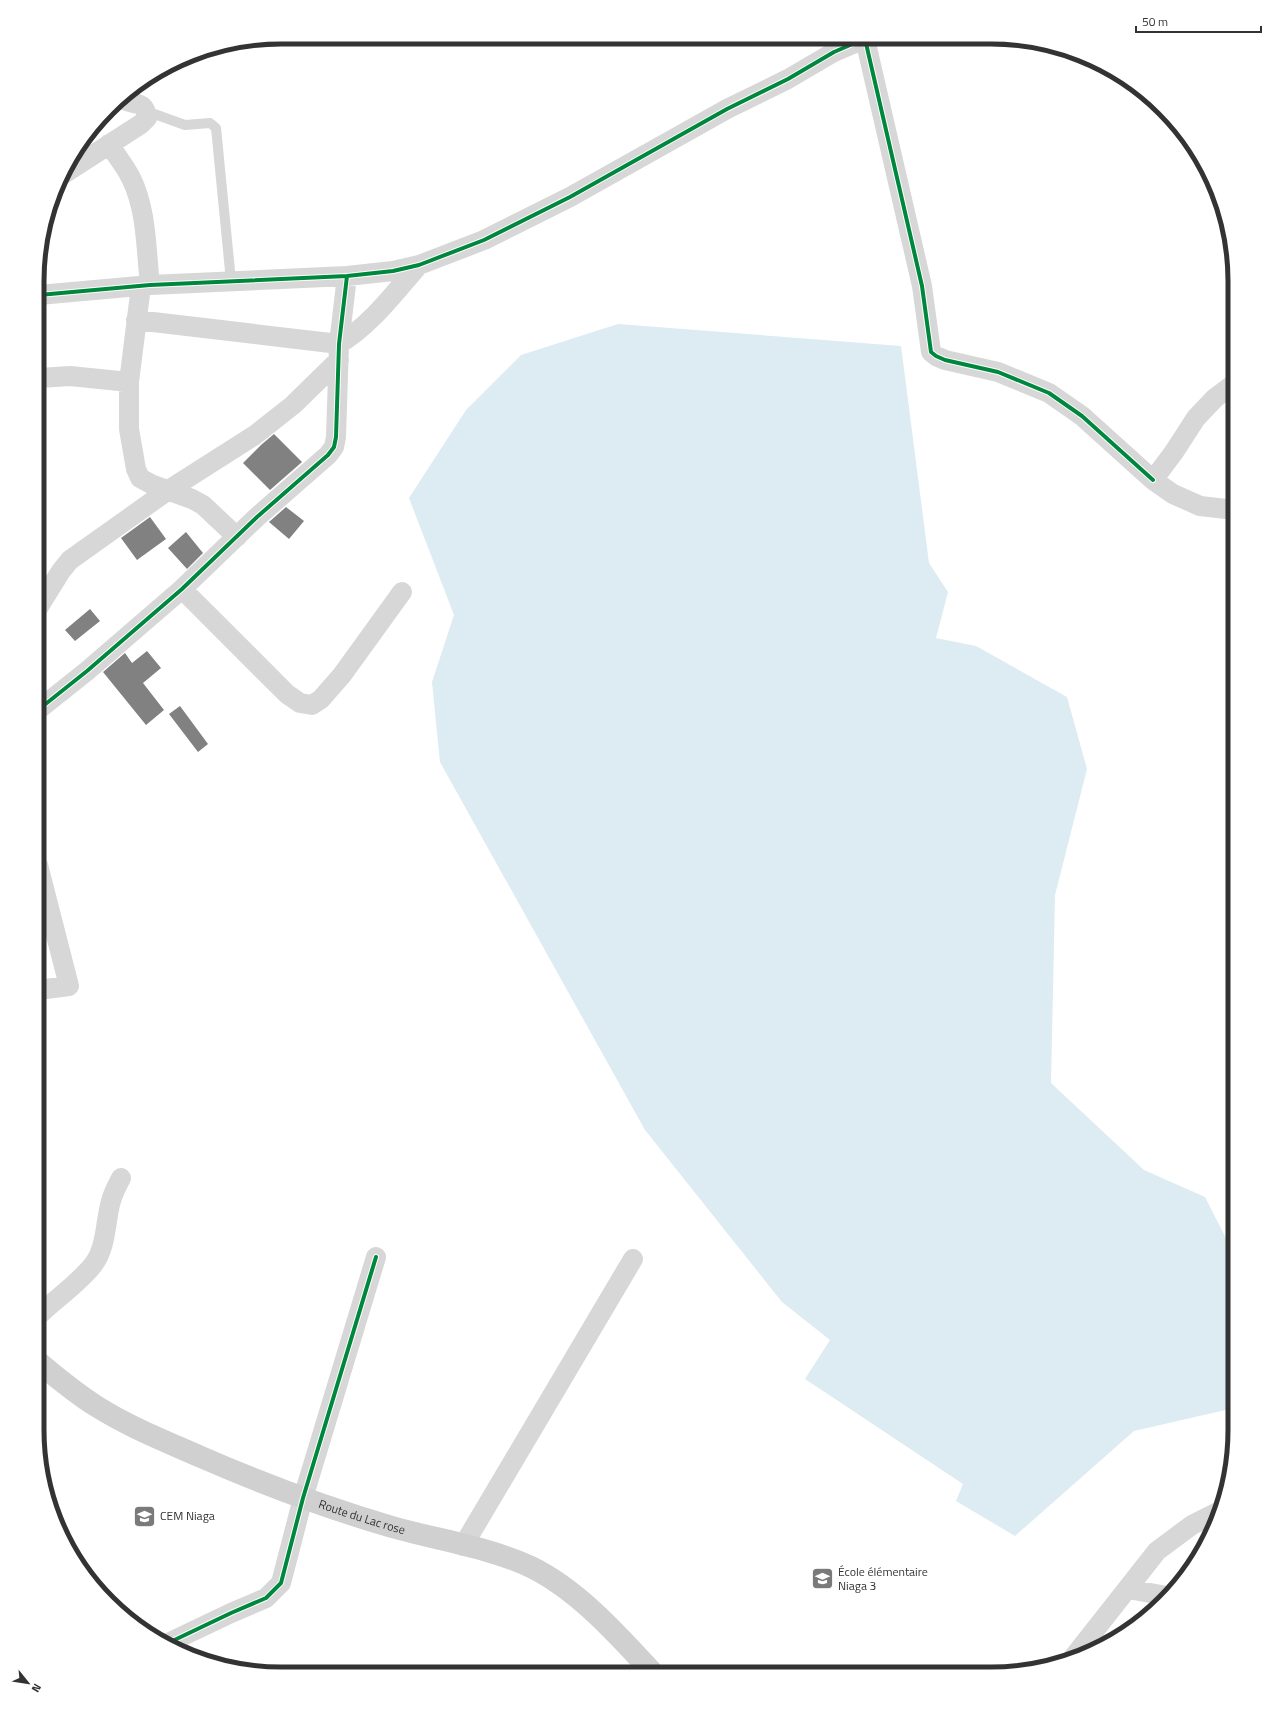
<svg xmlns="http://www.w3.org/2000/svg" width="1272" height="1711" font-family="'Titillium Web',sans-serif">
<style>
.water{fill:#ddebf3}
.building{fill:#818181}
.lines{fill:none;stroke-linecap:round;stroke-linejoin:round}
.service{stroke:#d7d7d7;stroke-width:10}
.minor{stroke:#d7d7d7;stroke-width:20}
.secondary{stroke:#d0d0d0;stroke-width:22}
.cycleway-casing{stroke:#fff;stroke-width:6}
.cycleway{stroke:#00873e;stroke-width:4}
.labels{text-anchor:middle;stroke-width:4;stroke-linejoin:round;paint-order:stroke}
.poi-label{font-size:12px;fill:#333;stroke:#fff;text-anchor:start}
.street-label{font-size:12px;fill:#333;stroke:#fff}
.rim{fill:none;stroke:#333;stroke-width:5}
</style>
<rect width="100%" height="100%" fill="#fff"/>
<path class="water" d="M 618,324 L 901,346 L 929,563 L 948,592 L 936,638 L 976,646 L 1067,697 L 1087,769 L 1055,895 L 1051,1083 L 1144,1170 L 1205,1197 L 1235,1256 L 1234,1408 L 1134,1431 L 1015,1536 L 956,1501 L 963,1484 L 805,1379 L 830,1340 L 782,1302 L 645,1130 L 440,762 L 432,682 L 454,615 L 409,498 L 466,410 L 521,355 Z"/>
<path class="building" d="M 274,434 L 302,462 L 270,490 L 243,463 L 261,445 Z
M 286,507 L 304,521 L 289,539 L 269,522 Z
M 150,517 L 166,539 L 137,560 L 121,538 Z
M 186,532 L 203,553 L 187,569 L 168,548 Z
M 90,609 L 100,621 L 75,641 L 65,630 Z
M 147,651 L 161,668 L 143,683 L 164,710 L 146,725 L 103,672 L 125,653 L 132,663 Z
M 180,706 L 208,744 L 198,752 L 169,714 Z"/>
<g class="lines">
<path class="service" d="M 146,111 L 185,125 L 210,123 L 216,128 L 231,281"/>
<path class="minor" d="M 865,39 L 922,286 L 931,352 L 936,356 L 945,360 L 998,372 L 1049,393 L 1082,416 L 1153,480
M 109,144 C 116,155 125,166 131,178 C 147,210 146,250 150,285
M 65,173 L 141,124 L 147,118 C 145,97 131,108 121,97
M 141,286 L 129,382 L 129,429 L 136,469 L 140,478 L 153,485 L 192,499 L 203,505 L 237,537
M 39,295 L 150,285 L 347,276 L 393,271 L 419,265 L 484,240 L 570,197 L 727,109 L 788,79 L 834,52 L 864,39
M 136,320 L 339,344 C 371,325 394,293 419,265
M 39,378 L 70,376 L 129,382
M 1235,510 L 1200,506 L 1173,494 L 1153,480 L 1174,452 L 1196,418 L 1215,398 L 1235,383
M 182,589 L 287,694 L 300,703 L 312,705 L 321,699 L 342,675 L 402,592
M 38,608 L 61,571 L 70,560 L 167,491 L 255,435 L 293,405 L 339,360
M 38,710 L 87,671 L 182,589 L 257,517 L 328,455 L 334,447 L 336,437 L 339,344 L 347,276
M 38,990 L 69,986 L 38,865
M 37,1317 C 55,1299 77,1285 93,1265 C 107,1247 105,1221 111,1201 C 113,1193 117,1186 121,1178
M 463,1546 L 633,1259
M 1128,1589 L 1167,1596
M 166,1644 L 231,1613 L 266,1598 L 281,1583 L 303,1498 L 376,1257
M 1072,1659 L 1157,1551 L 1192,1525 L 1222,1510"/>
<path class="secondary" id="s1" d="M 37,1361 C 56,1377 75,1393 96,1406 C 129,1427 165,1441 201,1457 C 263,1484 327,1508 392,1527 C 438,1540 488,1547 531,1567 C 578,1590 618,1635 653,1673"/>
<defs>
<path id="cycleway" d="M 865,39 L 922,286 L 931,352 L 936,356 L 945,360 L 998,372 L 1049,393 L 1082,416 L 1153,480
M 39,295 L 150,285 L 347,276 L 393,271 L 419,265 L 484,240 L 570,197 L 727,109 L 788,79 L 834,52 L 864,39
M 38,710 L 87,671 L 182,589 L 257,517 L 328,455 L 334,447 L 336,437 L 339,344 L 347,276
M 166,1644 L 231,1613 L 266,1598 L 281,1583 L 303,1498 L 376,1257"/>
</defs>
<use href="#cycleway" class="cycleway-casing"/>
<use href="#cycleway" class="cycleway"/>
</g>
<defs>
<symbol id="school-square" viewBox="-11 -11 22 22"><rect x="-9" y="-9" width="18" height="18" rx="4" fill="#7a7a7a" stroke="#fff"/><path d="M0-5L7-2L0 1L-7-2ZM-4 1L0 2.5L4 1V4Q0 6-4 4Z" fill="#fff"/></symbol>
</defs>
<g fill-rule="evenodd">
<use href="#school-square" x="132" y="1504" width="25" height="25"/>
<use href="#school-square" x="810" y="1566" width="25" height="25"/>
</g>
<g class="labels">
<g class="poi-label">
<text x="160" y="1520">CEM Niaga</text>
<text x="838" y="1576">École élémentaire<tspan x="838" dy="14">Niaga 3</tspan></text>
</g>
<g class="street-label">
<text dy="4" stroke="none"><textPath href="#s1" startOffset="363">Route du Lac rose</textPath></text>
</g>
</g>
<path d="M0 0H1272V1711H0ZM281 44H991A237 237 0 0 1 1228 281V1430A237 237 0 0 1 991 1667H281A237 237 0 0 1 44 1430V281A237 237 0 0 1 281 44Z" fill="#fff" fill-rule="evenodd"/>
<path class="rim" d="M281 44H991A237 237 0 0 1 1228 281V1430A237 237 0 0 1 991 1667H281A237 237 0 0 1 44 1430V281A237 237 0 0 1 281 44Z"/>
<g transform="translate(28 1683) rotate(120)" stroke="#ffffff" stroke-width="3" paint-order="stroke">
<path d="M0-3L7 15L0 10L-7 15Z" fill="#333333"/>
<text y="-6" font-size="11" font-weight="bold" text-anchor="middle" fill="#333333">N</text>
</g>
<path d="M1136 26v6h125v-6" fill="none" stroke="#333333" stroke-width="2"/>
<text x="1142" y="26" font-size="12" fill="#333333" stroke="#ffffff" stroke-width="3" paint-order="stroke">50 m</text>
</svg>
